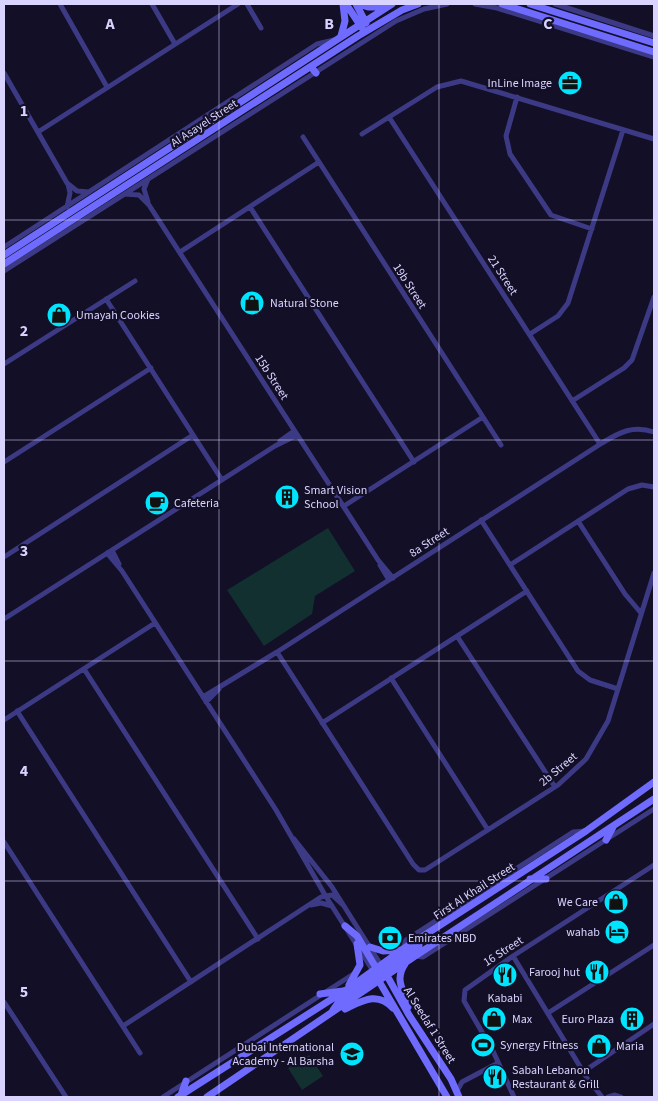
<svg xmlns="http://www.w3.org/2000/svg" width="658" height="1101" font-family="'Source Sans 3',sans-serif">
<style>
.green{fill:#12302f}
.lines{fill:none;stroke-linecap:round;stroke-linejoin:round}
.street{stroke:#3d3a85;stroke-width:5}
.secondary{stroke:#6f6bff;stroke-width:7}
.grid{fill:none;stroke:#d9d4ff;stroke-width:1;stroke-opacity:0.55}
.labels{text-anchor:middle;stroke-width:4.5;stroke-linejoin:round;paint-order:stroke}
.poi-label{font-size:12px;fill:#d9d4ff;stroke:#130f26;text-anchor:start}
.street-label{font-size:12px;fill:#d9d4ff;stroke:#130f26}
.grid-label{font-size:16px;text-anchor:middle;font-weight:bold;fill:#d9d4ff;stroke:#130f26;stroke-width:4.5;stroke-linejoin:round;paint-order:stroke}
</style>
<rect width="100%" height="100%" fill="#130f26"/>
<path class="green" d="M 328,528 L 355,571 L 315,596 L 312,614 L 264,646 L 227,590 Z
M 309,1055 L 323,1076 L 302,1090 L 288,1068 Z"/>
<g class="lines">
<path class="street" d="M 60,4 L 107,87
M 152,4 L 175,44
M 247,4 L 261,28
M 475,4 L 497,8 L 654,57
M 555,4 L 654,36
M 4,73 L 67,183 L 77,191 L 89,192
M 517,97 L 506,136 L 510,154 L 551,215 L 592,229
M 389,117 L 600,444
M 38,132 L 238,4
M 362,134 L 437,87 L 461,81 L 654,139
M 303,137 L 501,445
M 125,194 L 139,195 L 149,205 L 378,560 L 393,578
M 148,202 L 144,189 L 148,179
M 67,207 L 70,193 L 68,184
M 250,207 L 414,462
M 4,247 L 317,44 L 334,40
M 180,252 L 319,162
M 4,271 L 396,21 L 424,9 L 447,4
M 106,299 L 222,480
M 530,334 L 558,316 L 568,303 L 623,130
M 4,364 L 135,281
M 572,401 L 624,368 L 632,360 L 654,297
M 280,441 L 294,431
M 4,462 L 151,368
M 344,506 L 483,417
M 481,520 L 578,671 L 590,680 L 618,689
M 578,521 L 625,594 L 641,613
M 112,550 L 119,564
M 107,553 L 122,571 L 276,810 L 325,895 L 373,971
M 4,557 L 193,435
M 380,565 L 389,580
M 510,565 L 628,489 L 642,485 L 654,487
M 4,619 L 275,446 L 297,435
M 457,636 L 555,787
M 277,652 L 413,864 L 419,870 L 425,870 L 558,785 L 586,759 L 608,721 L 654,573
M 84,669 L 258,939
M 391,678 L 488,830
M 203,697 L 277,652 L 602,443 C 620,432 633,425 654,432
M 206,702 L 219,689
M 17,711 L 191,982
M 4,720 L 155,623
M 322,723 L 527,591
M 294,839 L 332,887 L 381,965
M 4,842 L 140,1053
M 311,905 L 321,903 L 332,906
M 403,949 L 406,940 L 573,832 L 586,831
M 415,956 L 423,957 L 654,809
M 513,956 L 587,1078 L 602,1097
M 4,1002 L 66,1097
M 548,1013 L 654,945
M 123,1026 L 321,897 L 332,895 L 343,905
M 583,1072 L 654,1024
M 457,1091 L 462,1082 L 498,1063
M 163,1097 L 355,973
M 514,1097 L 493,1051 L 464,1001 L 465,990 L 513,956 L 654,865
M 608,1097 L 615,1095 L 621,1097"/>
<path class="secondary" d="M 346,4 L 362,28
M 356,4 L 366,23
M 358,4 L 368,7 L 384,7
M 502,4 L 654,52
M 530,4 L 654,43
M 341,36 L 345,21 L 343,4
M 311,67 L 316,73
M 4,255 L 392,4
M 4,264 L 358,36 L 402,10 L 418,4
M 606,840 L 613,827
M 530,879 L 546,879
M 345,926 L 357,936 L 378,971
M 370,947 L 383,951 L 400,950
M 405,964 C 394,980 404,990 408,1007
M 381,965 L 409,1015 L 451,1079 L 459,1097
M 373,971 L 447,1097
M 383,973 L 393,963 L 419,945
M 349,985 L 360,965 L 357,944
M 320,994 L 343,991
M 345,1009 C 362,1001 377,991 393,1008
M 333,1010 L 338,1003 L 379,973
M 181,1095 L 186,1081
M 178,1097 L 346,990 L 403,949 L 586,831 L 654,782
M 207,1097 L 415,956 L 654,799"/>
</g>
<path class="grid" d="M 219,4 L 219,1097M 439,4 L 439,1097M 4,220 L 654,220M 4,440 L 654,440M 4,661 L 654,661M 4,881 L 654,881"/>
<defs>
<symbol id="office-disc" viewBox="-11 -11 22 22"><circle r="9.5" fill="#00e5ff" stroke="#130f26"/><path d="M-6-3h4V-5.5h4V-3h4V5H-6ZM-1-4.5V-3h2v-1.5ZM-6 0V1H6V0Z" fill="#111"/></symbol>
<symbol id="shop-disc" viewBox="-11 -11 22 22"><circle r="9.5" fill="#00e5ff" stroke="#130f26"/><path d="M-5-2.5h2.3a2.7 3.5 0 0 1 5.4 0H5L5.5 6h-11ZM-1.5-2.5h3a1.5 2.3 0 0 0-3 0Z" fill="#111"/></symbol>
<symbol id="building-disc" viewBox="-11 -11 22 22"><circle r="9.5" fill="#00e5ff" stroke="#130f26"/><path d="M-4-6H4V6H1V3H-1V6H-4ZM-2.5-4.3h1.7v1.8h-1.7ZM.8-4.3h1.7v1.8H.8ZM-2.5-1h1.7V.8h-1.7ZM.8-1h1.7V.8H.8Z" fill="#111"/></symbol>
<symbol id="cafe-disc" viewBox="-11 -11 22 22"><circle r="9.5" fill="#00e5ff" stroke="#130f26"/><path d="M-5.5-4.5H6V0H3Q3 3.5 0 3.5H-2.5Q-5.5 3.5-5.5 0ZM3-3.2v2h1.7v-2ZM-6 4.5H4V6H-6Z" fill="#111"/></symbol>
<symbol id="hotel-disc" viewBox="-11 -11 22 22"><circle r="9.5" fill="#00e5ff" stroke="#130f26"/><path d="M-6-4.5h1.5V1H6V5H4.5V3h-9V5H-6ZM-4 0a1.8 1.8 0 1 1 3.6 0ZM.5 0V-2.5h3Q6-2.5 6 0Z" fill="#111"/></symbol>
<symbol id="bank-disc" viewBox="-11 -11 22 22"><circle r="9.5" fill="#00e5ff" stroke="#130f26"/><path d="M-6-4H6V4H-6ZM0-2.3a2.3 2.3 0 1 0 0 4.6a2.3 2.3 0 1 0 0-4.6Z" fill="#111"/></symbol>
<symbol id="restaurant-disc" viewBox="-11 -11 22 22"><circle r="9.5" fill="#00e5ff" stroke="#130f26"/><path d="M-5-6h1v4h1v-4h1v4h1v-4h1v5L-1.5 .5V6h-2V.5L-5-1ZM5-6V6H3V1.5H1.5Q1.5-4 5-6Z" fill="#111"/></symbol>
<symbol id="stadium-disc" viewBox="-11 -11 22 22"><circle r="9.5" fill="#00e5ff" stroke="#130f26"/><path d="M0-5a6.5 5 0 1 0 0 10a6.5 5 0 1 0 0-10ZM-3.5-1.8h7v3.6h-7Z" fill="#111"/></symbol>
<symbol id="school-disc" viewBox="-11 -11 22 22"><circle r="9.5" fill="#00e5ff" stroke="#130f26"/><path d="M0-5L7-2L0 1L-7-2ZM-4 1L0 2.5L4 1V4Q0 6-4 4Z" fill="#111"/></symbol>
</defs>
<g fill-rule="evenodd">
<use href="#office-disc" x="556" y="69" width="28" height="28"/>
<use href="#shop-disc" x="238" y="289" width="28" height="28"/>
<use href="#shop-disc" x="45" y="301" width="28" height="28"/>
<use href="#building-disc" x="273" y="483" width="28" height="28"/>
<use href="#cafe-disc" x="143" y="489" width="28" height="28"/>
<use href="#shop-disc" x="602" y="888" width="28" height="28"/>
<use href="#hotel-disc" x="603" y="918" width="28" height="28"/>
<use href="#bank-disc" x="376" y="924" width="28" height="28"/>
<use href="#restaurant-disc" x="583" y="958" width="28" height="28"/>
<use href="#restaurant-disc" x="491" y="961" width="28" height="28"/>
<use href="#shop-disc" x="480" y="1005" width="28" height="28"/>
<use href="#building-disc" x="618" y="1005" width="28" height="28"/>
<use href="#stadium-disc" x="469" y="1031" width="28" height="28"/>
<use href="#shop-disc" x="585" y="1032" width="28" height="28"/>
<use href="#school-disc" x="338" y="1040" width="28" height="28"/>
<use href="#restaurant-disc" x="481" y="1063" width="28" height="28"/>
</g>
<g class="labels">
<g class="poi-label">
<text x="552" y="87" text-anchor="end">InLine Image</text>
<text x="270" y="307">Natural Stone</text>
<text x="76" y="319">Umayah Cookies</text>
<text x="304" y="494">Smart Vision<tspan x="304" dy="14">School</tspan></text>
<text x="174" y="507">Cafeteria</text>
<text x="598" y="906" text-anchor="end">We Care</text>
<text x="600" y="936" text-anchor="end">wahab</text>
<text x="408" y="942">Emirates NBD</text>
<text x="580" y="976" text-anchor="end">Farooj hut</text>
<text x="505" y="1002" text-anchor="middle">Kababi</text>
<text x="512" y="1023">Max</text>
<text x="614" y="1023" text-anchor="end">Euro Plaza</text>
<text x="500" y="1049">Synergy Fitness</text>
<text x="616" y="1050">Maria</text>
<text x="334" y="1051" text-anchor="end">Dubai International<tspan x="334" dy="14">Academy - Al Barsha</tspan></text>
<text x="512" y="1074">Sabah Lebanon<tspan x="512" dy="14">Restaurant &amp; Grill</tspan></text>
</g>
<g class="street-label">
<text transform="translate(204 123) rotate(-33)" y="4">Al Asayel Street</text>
<text transform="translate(503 275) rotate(57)" y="4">21 Street</text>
<text transform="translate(410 286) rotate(57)" y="4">19b Street</text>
<text transform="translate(272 377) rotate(57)" y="4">15b Street</text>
<text transform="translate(429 542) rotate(-33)" y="4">8a Street</text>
<text transform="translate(558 769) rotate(-40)" y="4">2b Street</text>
<text transform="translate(474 891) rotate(-33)" y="4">First Al Khail Street</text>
<text transform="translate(503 951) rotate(-33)" y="4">16 Street</text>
<text transform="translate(430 1025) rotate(58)" y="4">Al Seedaf 1 Street</text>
</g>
</g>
<g class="grid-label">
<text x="110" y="29">A</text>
<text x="329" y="29">B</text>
<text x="548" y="29">C</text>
<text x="24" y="116">1</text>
<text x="24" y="336">2</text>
<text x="24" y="556">3</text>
<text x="24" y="776">4</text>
<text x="24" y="997">5</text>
</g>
<rect width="658" height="1101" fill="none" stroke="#d9d4ff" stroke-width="10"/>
</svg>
